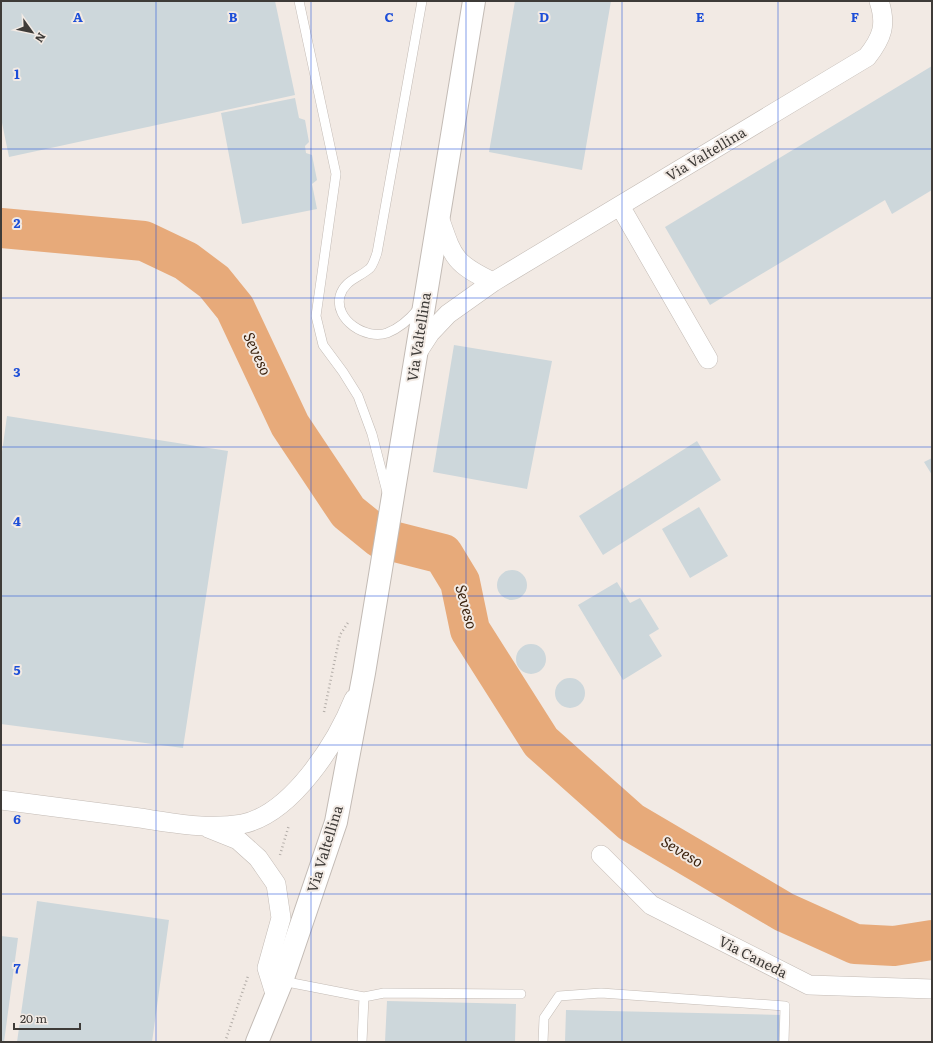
<svg xmlns="http://www.w3.org/2000/svg" width="933" height="1043" font-family="Literata,serif">
<style>
.lines{fill:none;stroke-linecap:round;stroke-linejoin:round}
.river{stroke:#e7aa7a;stroke-width:40}
.building{fill:#cdd7db}
.service-casing{stroke:#c3bbb5;stroke-width:10}
.minor-casing{stroke:#c3bbb5;stroke-width:20}
.tertiary-casing{stroke:#c3bbb5;stroke-width:24}
.path{stroke:#b3ada8;stroke-width:2.5;stroke-dasharray:1 3;stroke-linecap:butt}
.service{stroke:#fff;stroke-width:9}
.minor{stroke:#fff;stroke-width:19}
.tertiary{stroke:#fff;stroke-width:22}
.grid{fill:none;stroke:#1d4ed8;stroke-width:1;stroke-opacity:0.55}
.labels{text-anchor:middle;stroke-width:4;stroke-linejoin:round;paint-order:stroke}
.street-label{font-size:14px;fill:#3e3b38;stroke:#f2eae4}
.water-label{font-size:15px;font-style:italic;fill:#3b220d;stroke:#f2eae4}
.grid-label{font-size:13px;text-anchor:middle;font-weight:bold;fill:#1d4ed8;stroke:#f2eae4;stroke-width:4;stroke-linejoin:round;paint-order:stroke}
</style>
<rect width="100%" height="100%" fill="#f2eae4"/>
<g class="lines">
<path class="river" d="M 1,228 L 144,241 L 186,261 L 214,282 L 235,308 L 290,425 L 348,512 L 380,538 L 443,554 L 460,582 L 470,630 L 541,742 L 631,822 L 784,912 L 855,944 L 894,946 L 932,940"/>
</g>
<path class="building" d="M 1,1 L 275,1 L 295,95 L 9,157 L 1,118 Z
M 515,1 L 611,1 L 582,170 L 489,152 Z
M 932,66 L 932,190 L 892,214 L 885,200 L 710,305 L 665,227 Z
M 295,98 L 299,118 L 305,120 L 309,142 L 305,146 L 306,153 L 312,155 L 317,180 L 312,184 L 317,209 L 242,224 L 221,113 Z
M 454,345 L 552,361 L 527,489 L 433,472 Z
M 7,416 L 228,451 L 183,748 L 1,724 L 1,459 Z
M 697,441 L 721,480 L 603,555 L 579,516 Z
M 932,458 L 932,475 L 924,462 Z
M 699,507 L 728,556 L 690,578 L 662,529 Z
M497 585a15 15 0 1 1 30 0a15 15 0 1 1-30 0Z
M 617,582 L 630,603 L 640,598 L 659,629 L 649,635 L 662,656 L 623,680 L 578,605 Z
M516 659a15 15 0 1 1 30 0a15 15 0 1 1-30 0Z
M555 693a15 15 0 1 1 30 0a15 15 0 1 1-30 0Z
M 37,901 L 169,920 L 152,1042 L 17,1042 Z
M 1,936 L 18,938 L 4,1042 L 1,1042 Z
M 387,1001 L 516,1004 L 515,1042 L 385,1042 Z
M 566,1010 L 781,1015 L 780,1042 L 565,1042 Z"/>
<g class="lines">
<defs>
<path id="service" d="M 299,1 L 336,174 L 316,316 L 323,345 L 343,372 L 358,396 L 372,434 L 387,492
M 418,309 C 409,320 400,328 387,333 C 366,340 334,320 340,296 C 344,281 358,278 369,269 C 373,266 375,258 377,253 L 422,1
M 282,981 L 364,997 L 362,1042
M 364,997 L 384,993 L 521,994
M 543,1042 L 544,1018 L 559,996 L 601,993 L 785,1006 L 784,1042"/>
<path id="minor" d="M 620,206 L 708,359
M 493,282 L 867,57 C 882,38 887,25 879,1
M 417,353 L 430,333 L 448,314 L 493,282 C 453,263 453,257 439,217
M 1,800 C 47,806 93,812 140,818 C 173,823 208,830 242,824 C 292,814 337,742 354,699
M 208,828 L 238,840 L 258,858 L 276,884 L 281,918 L 267,968 L 276,997
M 601,855 L 651,905 L 809,985 L 932,989"/>
<path id="tertiary" d="M 257,1042 L 282,981 L 336,822 L 364,673 L 474,1"/>
</defs>
<use href="#service" class="service-casing"/>
<use href="#minor" class="minor-casing"/>
<use href="#tertiary" class="tertiary-casing"/>
<path class="path" d="M 324,712 L 340,635 L 349,621
M 280,855 L 289,825
M 225,1042 L 248,976"/>
<use href="#service" class="service"/>
<use href="#minor" class="minor"/>
<use href="#tertiary" class="tertiary"/>
</g>
<path class="grid" d="M 156,1 L 156,1042M 311,1 L 311,1042M 466,1 L 466,1042M 622,1 L 622,1042M 778,1 L 778,1042M 1,149 L 932,149M 1,298 L 932,298M 1,447 L 932,447M 1,596 L 932,596M 1,745 L 932,745M 1,894 L 932,894"/>
<g class="labels">
<g class="street-label">
<text transform="translate(706 154) rotate(-31)" y="5">Via Valtellina</text>
<text transform="translate(419 337) rotate(-81)" y="5">Via Valtellina</text>
<text transform="translate(325 849) rotate(-73)" y="5">Via Valtellina</text>
<text transform="translate(753 957) rotate(27)" y="5">Via Caneda</text>
</g>
<g class="water-label">
<text transform="translate(257 354) rotate(65)" y="5">Seveso</text>
<text transform="translate(466 607) rotate(75)" y="5">Seveso</text>
<text transform="translate(682 852) rotate(31)" y="5">Seveso</text>
</g>
</g>
<g class="grid-label">
<text x="78" y="22">A</text>
<text x="233" y="22">B</text>
<text x="389" y="22">C</text>
<text x="544" y="22">D</text>
<text x="700" y="22">E</text>
<text x="855" y="22">F</text>
<text x="17" y="79">1</text>
<text x="17" y="228">2</text>
<text x="17" y="377">3</text>
<text x="17" y="526">4</text>
<text x="17" y="675">5</text>
<text x="17" y="824">6</text>
<text x="17" y="973">7</text>
</g>
<rect width="933" height="1043" fill="none" stroke="#3e3b38" stroke-width="4"/>
<g transform="translate(32 32) rotate(123)" stroke="#f2eae4" stroke-width="3" paint-order="stroke">
<path d="M0-3L7 15L0 10L-7 15Z" fill="#3e3b38"/>
<text y="-6" font-size="11" font-weight="bold" text-anchor="middle" fill="#3e3b38">N</text>
</g>
<path d="M14 1023v6h66v-6" fill="none" stroke="#3e3b38" stroke-width="2"/>
<text x="20" y="1023" font-size="12" fill="#3e3b38" stroke="#f2eae4" stroke-width="3" paint-order="stroke">20 m</text>
</svg>
